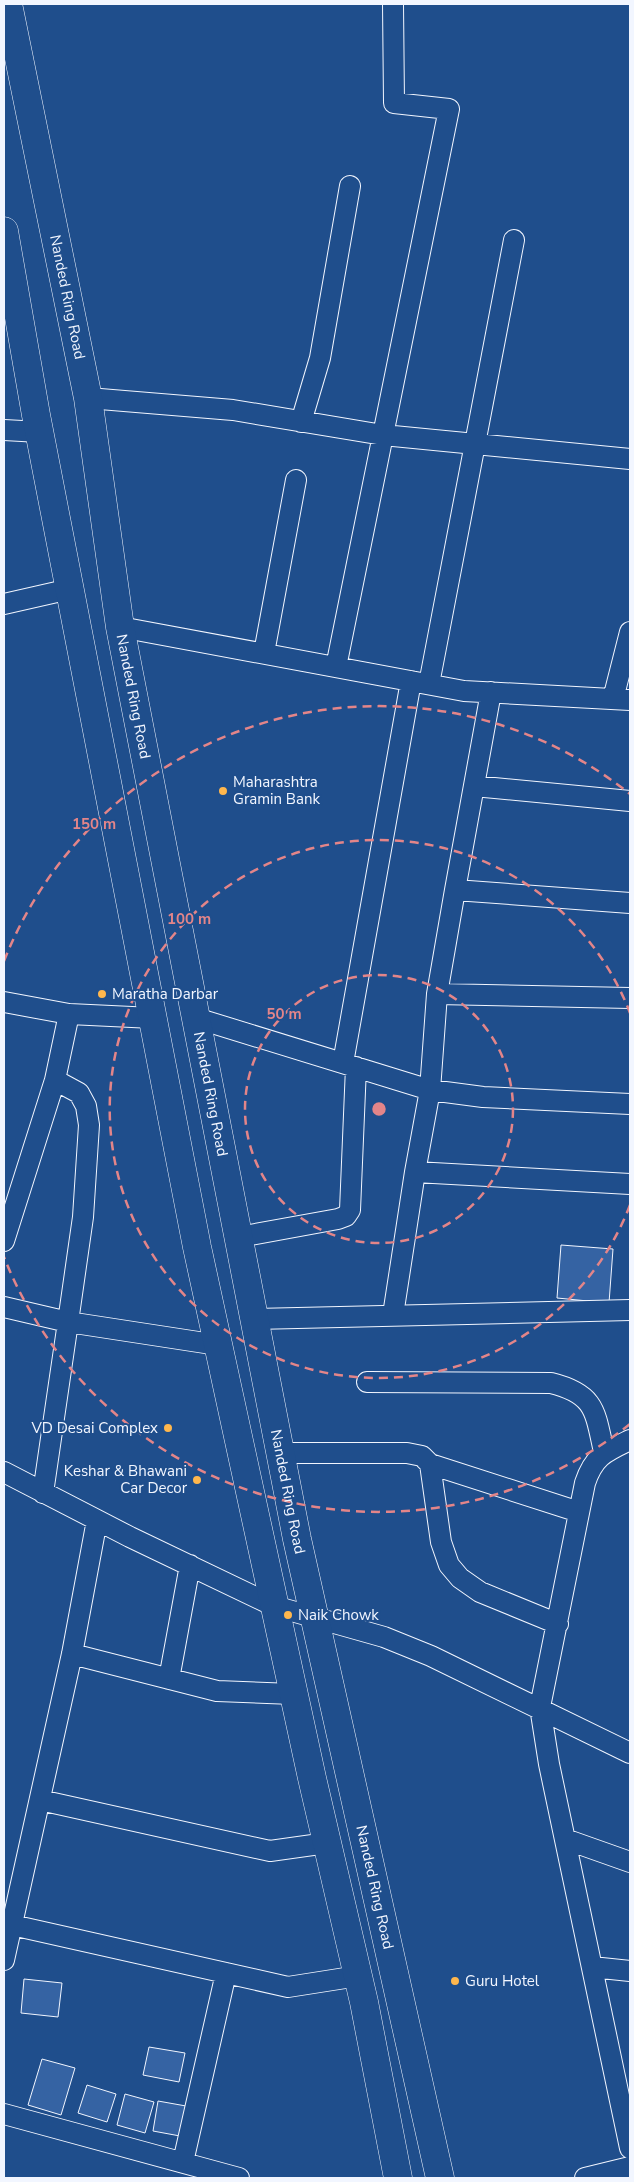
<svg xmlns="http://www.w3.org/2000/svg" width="634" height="2182" font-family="'Nunito Sans',sans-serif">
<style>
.building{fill:#3563a3;stroke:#f2f6ff}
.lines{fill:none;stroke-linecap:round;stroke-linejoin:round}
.minor-casing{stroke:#f2f6ff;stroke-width:22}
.highway-casing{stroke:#f2f6ff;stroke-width:29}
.minor{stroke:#1f4e8c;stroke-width:20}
.highway{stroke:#1f4e8c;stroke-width:28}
.ring{fill:none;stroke:#e38589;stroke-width:2.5;stroke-dasharray:9 6}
.poi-dot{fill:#ffb74d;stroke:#1f4e8c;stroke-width:2}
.labels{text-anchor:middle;stroke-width:4;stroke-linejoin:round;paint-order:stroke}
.street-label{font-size:15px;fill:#f2f6ff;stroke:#1f4e8c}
.poi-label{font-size:15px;fill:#f2f6ff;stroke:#1f4e8c;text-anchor:start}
.centre{fill:#e38589;stroke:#1f4e8c;stroke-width:2.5}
.ring-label{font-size:15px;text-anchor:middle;font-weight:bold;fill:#e38589;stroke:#1f4e8c;stroke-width:4;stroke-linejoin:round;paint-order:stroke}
</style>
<rect width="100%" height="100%" fill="#1f4e8c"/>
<path class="building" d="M 561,1245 L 613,1249 L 609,1303 L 557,1298 Z
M 24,1979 L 62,1983 L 58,2017 L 21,2013 Z
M 149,2047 L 185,2053 L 179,2082 L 143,2075 Z
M 42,2059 L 75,2068 L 61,2115 L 28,2105 Z
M 87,2085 L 116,2094 L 107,2122 L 78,2113 Z
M 125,2094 L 154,2102 L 145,2133 L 117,2125 Z
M 158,2101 L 186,2106 L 180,2136 L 153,2131 Z"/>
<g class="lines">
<defs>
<path id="minor" d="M 88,398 L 233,410 L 383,435 L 630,459
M 301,422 L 320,358 L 350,186
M 4,430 L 40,432
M 4,604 L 70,589
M 120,627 L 464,691 L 630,700
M 264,653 L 296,480
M 336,667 L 449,109 L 394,103 L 393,4
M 429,684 L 514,240
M 613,699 L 630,632
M 474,786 L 630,801
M 455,890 L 491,692
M 630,903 L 455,890 L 437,994 L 430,1090 L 483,1097 L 630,1104
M 437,994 L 630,998
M 4,1002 L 69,1014 L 153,1018
M 196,1018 L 430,1090 L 415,1172 L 630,1184
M 343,1063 L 411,681
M 55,1080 L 79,1093 L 86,1106 L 89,1125 L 83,1217 L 68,1322 L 218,1345
M 239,1237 L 338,1219 L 346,1216 L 350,1210 L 356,1067
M 4,1241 L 55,1080 L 69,1014
M 4,1307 L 68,1322 L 43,1493
M 393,1315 L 415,1172
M 255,1319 L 630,1310
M 367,1382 L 551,1383 C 596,1394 595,1412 604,1452
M 630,1440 C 605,1452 594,1456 585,1483 L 540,1707 L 549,1764 L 630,2148
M 281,1453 L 407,1453 L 422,1456 L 430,1464 L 441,1542 L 449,1565 L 460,1578 L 480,1592 L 558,1624
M 430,1464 L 579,1512
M 4,1472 L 130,1537 L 274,1606 L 384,1637 L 431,1656 L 630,1753
M 72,1654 L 217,1691 L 293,1694
M 169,1679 L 190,1565
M 40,1800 L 270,1851 L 327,1843
M 565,1839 L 630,1862
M 12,1925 L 288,1987 L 358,1976
M 4,1960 L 72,1654 L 97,1520
M 592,1967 L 630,1971
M 4,2114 L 239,2178
M 183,2162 L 226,1973
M 585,2178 L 630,2167"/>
<g id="highway">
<path id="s1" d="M 8,4 L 88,398 L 120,627 L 297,1539 L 440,2178"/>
<path d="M 4,231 L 36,415 L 197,1247 L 312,1778 L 364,2002 L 398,2178"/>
</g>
</defs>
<use href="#minor" class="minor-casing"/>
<use href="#highway" class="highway-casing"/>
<use href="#minor" class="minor"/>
<use href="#highway" class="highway"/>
</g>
<g class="ring">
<circle cx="379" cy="1109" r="134"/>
<path d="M630 1205A269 269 0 1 1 630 1013"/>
<path d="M630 1424A403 403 0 0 1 4 1257M4 961A403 403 0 0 1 630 794"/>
</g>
<g class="poi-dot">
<circle cx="223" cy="791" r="5"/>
<circle cx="102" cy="994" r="5"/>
<circle cx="168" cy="1428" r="5"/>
<circle cx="197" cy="1480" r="5"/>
<circle cx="288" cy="1615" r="5"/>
<circle cx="455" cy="1981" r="5"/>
</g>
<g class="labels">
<g class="street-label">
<text dy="5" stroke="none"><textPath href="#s1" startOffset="299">Nanded Ring Road</textPath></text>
<text dy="5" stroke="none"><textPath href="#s1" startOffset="704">Nanded Ring Road</textPath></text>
<text dy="5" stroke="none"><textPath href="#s1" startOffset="1109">Nanded Ring Road</textPath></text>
<text dy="5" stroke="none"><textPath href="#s1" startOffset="1514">Nanded Ring Road</textPath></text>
<text dy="5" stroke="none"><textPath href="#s1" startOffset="1919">Nanded Ring Road</textPath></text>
</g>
<g class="poi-label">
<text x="233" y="787">Maharashtra<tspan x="233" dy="17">Gramin Bank</tspan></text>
<text x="112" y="999">Maratha Darbar</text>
<text x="158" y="1433" text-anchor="end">VD Desai Complex</text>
<text x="187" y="1476" text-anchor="end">Keshar &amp; Bhawani<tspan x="187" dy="17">Car Decor</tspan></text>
<text x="298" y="1620">Naik Chowk</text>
<text x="465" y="1986">Guru Hotel</text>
</g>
</g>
<circle cx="379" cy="1109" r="8" class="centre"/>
<g class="ring-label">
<text x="94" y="829">150 m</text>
<text x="189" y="924">100 m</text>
<text x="284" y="1019">50 m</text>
</g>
<rect width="634" height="2182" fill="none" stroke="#f2f6ff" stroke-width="10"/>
</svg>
